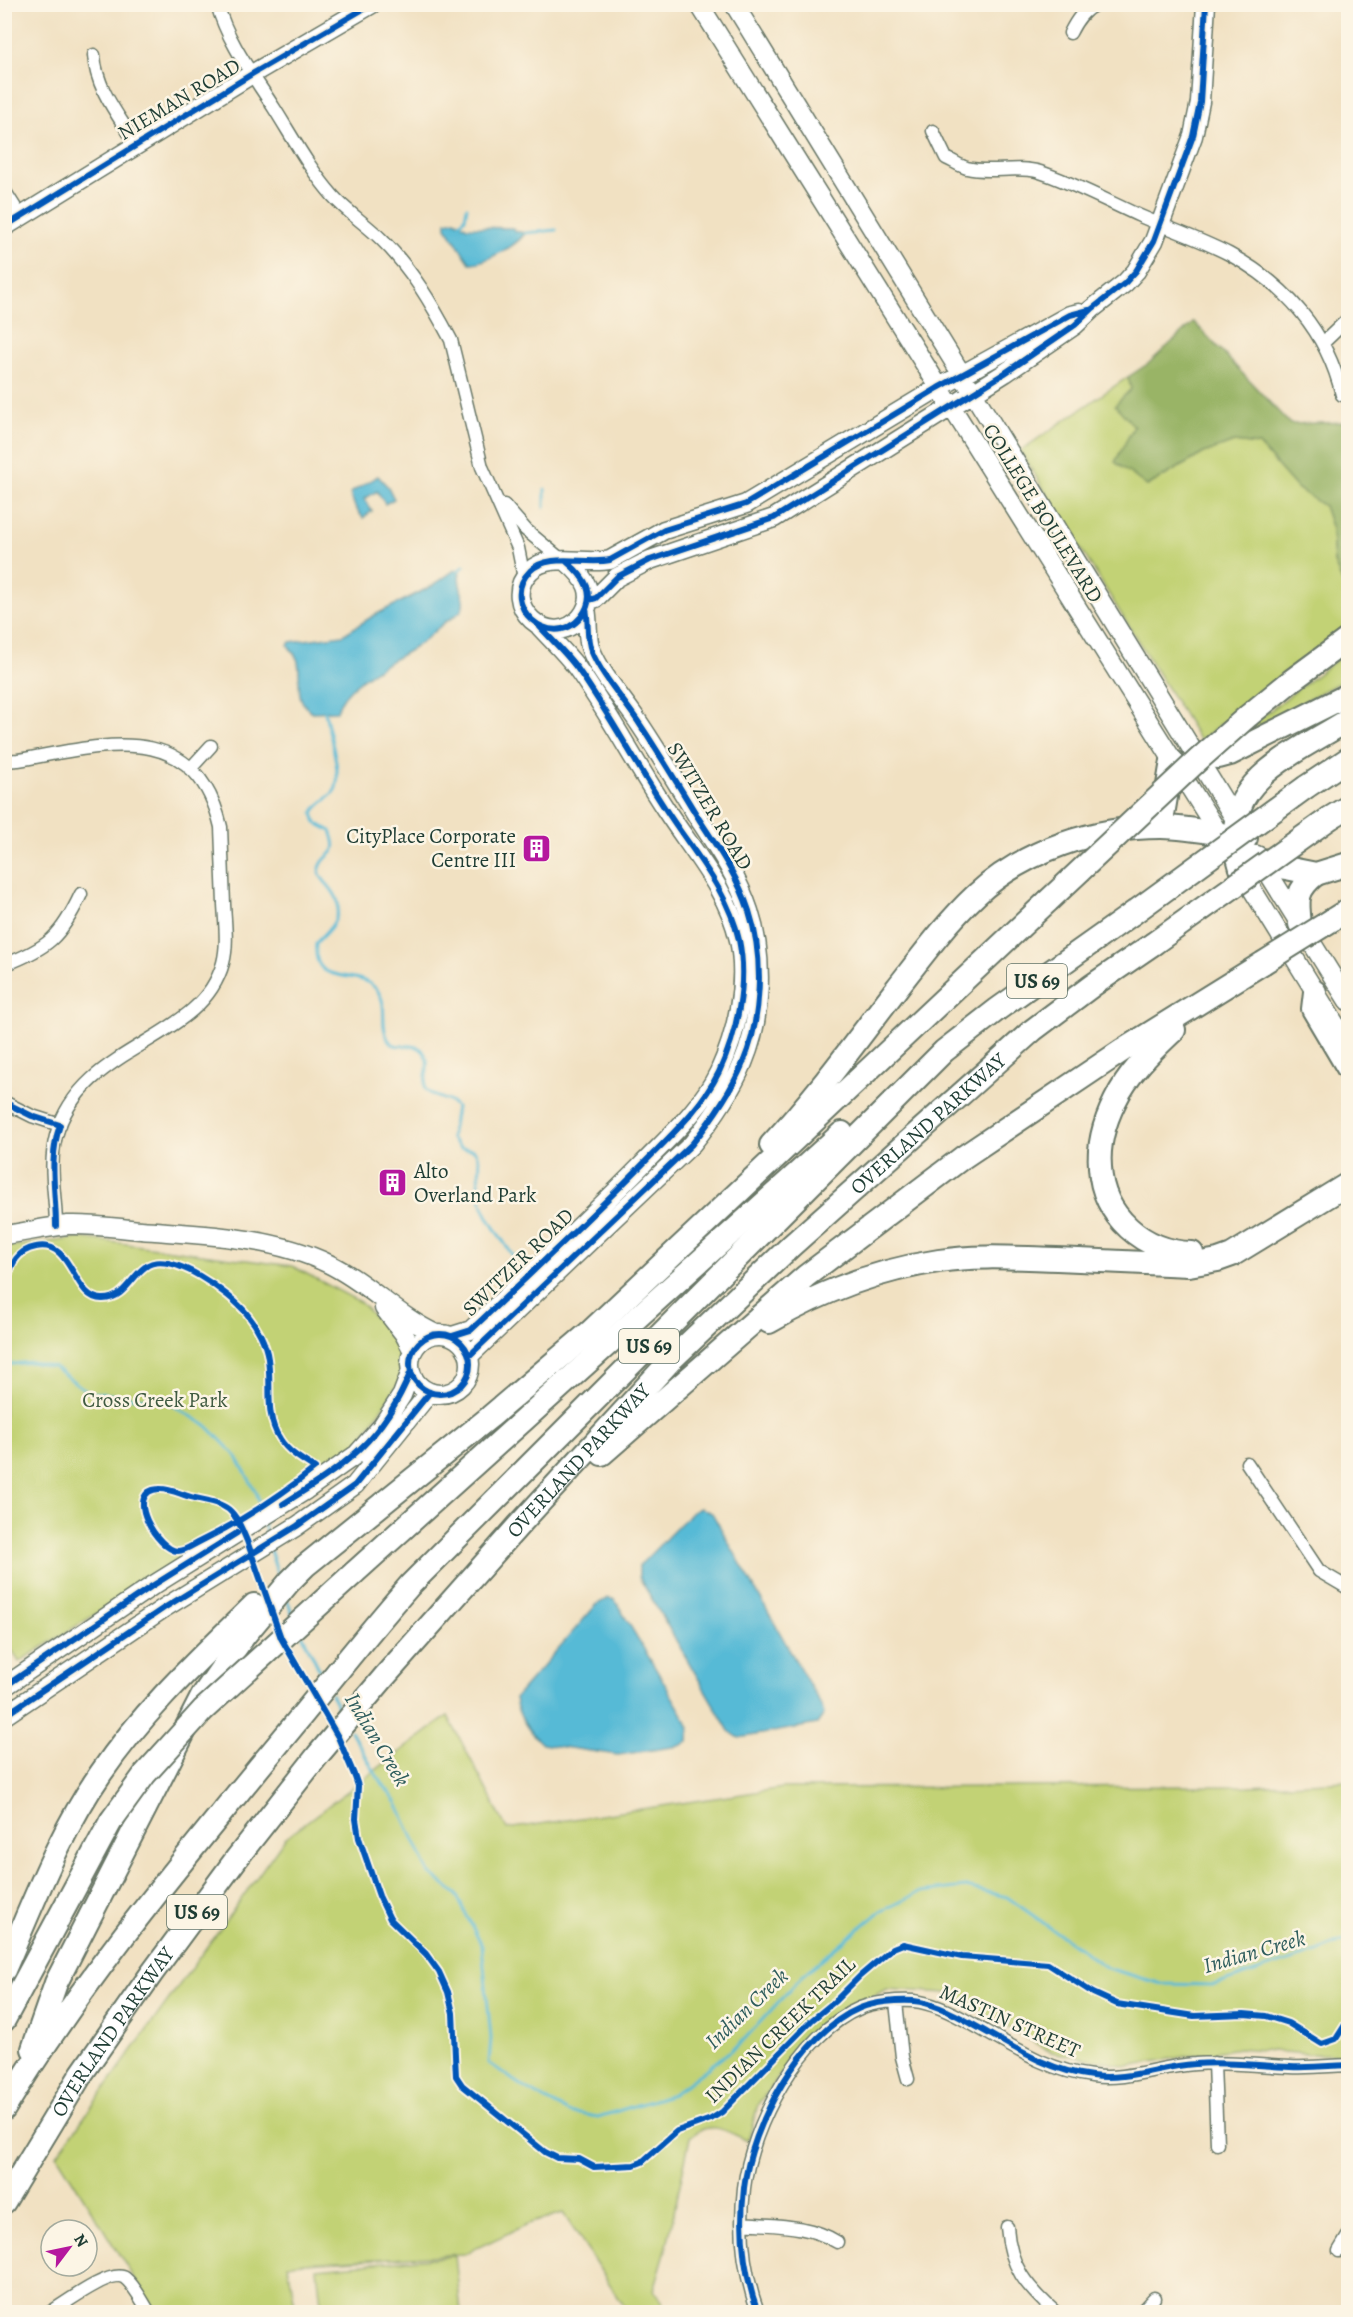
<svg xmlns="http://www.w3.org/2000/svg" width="1353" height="2317" font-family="Alegreya,serif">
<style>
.green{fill:#c2d274;stroke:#708854;stroke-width:1.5}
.forest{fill:#99b466;stroke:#5c784d;stroke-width:1.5}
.water{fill:#57bad6;stroke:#3b7c85;stroke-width:1.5}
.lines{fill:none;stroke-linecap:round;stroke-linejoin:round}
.stream{stroke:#57bad6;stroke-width:3}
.street-casing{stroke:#687666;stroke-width:15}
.secondary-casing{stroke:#687666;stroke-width:21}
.highway-casing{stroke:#687666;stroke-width:26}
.street{stroke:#fff;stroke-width:12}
.secondary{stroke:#fff;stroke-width:18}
.highway{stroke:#fff;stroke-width:22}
.highway-bridge-casing{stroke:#687666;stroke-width:26;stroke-linecap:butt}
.highway-bridge{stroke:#fff;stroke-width:22}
.cycleway-casing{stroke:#fcf5e5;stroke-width:10}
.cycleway{stroke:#0057b8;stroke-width:6}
.labels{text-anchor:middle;stroke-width:5;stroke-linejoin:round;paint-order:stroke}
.shield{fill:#fcf5e5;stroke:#617469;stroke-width:1.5}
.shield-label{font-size:20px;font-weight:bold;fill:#1f3d34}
.street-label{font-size:21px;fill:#1f3d34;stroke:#fcf5e5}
.poi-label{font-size:21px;fill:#1f3d34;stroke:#fcf5e5;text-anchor:end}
.park-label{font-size:21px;fill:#405b41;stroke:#fcf5e5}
.water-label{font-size:22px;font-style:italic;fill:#2d5c5c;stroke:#fcf5e5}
</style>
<rect width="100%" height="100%" fill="#fcf5e5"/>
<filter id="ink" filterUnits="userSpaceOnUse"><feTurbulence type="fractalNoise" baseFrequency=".0167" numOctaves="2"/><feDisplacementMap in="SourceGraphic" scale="12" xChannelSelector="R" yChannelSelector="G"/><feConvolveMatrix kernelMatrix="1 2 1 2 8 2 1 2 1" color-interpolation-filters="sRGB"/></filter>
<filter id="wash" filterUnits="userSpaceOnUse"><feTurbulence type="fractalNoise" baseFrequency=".008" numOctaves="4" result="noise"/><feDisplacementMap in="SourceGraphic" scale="24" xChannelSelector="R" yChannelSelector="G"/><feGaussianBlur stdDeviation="1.35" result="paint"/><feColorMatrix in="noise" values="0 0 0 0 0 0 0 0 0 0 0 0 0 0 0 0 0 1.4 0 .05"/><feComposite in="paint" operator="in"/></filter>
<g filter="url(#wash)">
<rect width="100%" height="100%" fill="#f1e1c2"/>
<path class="green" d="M 1128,377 L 1132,389 L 1134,426 L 1147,486 L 1204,453 L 1234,442 L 1259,445 L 1298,489 L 1324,505 L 1332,529 L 1334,562 L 1347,593 L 1348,592 L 1348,625 L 1284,673 L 1200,741 L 1020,451 Z
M 1348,651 L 1348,678 L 1254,728 L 1251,725 Z
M 81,1238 L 292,1266 L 360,1302 L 406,1350 L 400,1381 L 350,1455 L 19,1662 L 4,1637 L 4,1247 Z
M 448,1716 L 507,1829 L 783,1788 L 1249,1786 L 1348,1781 L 1348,2055 L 1307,2054 L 1239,2048 L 1127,2066 L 1051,2052 L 947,1993 L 886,1989 L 814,2030 L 758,2104 L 748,2141 C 726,2131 711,2119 690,2137 L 667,2246 L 654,2290 L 667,2312 L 628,2312 L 563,2213 L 528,2224 L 464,2254 L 288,2264 L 296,2312 L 155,2312 L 57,2155 L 285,1838 Z
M 455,2256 L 461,2312 L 322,2312 L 317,2268 Z"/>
<path class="forest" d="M 1194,322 L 1290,424 L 1348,422 L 1348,592 L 1347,593 L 1334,562 L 1332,529 L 1324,506 L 1298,489 L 1259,445 L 1234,442 L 1204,453 L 1147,486 L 1115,462 L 1134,426 L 1115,405 L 1131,389 L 1128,377 L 1149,363 Z"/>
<path class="water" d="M 455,220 L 467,227 L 512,228 L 515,231 L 525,233 C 518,245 483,264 470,263 L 446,227 L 446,222 Z
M 378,476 L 388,487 L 394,499 L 385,504 L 377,491 L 366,498 L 364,499 L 372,511 L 363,518 L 355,507 L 350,493 Z
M 455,570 L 460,573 C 456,585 467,596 462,609 C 459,615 449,619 444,623 C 434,631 426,640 415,647 C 392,662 344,682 337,711 L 312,712 C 293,700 302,681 298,662 C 297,655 291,651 288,645 L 290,642 L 343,635 L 373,616 L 432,586 Z
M 700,1508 L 712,1513 L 822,1707 L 824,1714 L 817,1724 L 739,1738 L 729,1731 L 639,1577 L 639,1566 L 692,1512 Z
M 609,1598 L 615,1600 L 682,1713 L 689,1728 L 688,1742 L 679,1746 L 618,1755 L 542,1744 C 529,1732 517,1715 515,1698 L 597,1604 Z"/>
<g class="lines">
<path class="stream" d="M 460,223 L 465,218 L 467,207
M 525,233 L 556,230
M 545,507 L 545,489
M 458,571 L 464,566
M 325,712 C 328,730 343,775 335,790 C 329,800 318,802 313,813 L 316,823 L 331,831 C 342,859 325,850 320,868 C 315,883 350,891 334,922 C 330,930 322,936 316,943 C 312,991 357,965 377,990 C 389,1005 379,1024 388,1039 C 396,1052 410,1041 421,1049 C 433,1059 424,1076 425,1088 C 433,1100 448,1096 456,1107 L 451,1138 L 460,1148 L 474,1150 C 486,1167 475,1175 479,1192 C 483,1217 502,1238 515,1259
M 4,1365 L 31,1362 L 54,1367 L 88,1392 L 166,1401 L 207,1426 L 237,1457 L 257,1494 L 261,1512
M 264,1524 L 267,1538
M 270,1550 L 279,1578
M 287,1599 L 293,1615
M 301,1632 L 323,1677
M 331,1694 L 342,1714
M 351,1731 L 377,1776 L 397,1803 L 429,1873 L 456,1894 L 482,1946 L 491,2038 L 489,2063 L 526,2089 L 568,2112 L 598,2117 L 673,2094 L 740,2044 L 805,1973 L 878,1913 L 920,1892 L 966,1887 L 1007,1897 L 1107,1968 L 1162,1984 L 1214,1985 L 1317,1952 L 1348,1939"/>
</g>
</g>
<g filter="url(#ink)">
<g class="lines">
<defs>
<path id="street" d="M 217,4 C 228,43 253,75 274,108 C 293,138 310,170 333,196 C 347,212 366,224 381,239 C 411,268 432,304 451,340 L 482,467 L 518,548 L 524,578
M 1070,33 C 1076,21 1083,10 1096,4
M 94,55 C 96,89 119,116 136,144
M 933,131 L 946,158 C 953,161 960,166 967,168 C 990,174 1017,165 1040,172 C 1071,182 1109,202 1140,216 C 1170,229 1200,239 1229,254 C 1285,284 1327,331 1342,395
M 4,190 L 21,217
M 1323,343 L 1348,319
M 504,505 L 526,530 L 563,561
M 4,761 L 18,760 C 101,746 195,716 221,827 C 222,853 223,878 224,904 C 225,924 228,944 223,963 C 201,1044 82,1042 56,1136 C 48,1166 56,1196 56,1226
M 190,769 L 211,746
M 4,965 C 48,948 61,937 81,894
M 4,1102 L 32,1116 L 60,1125
M 1247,1463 L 1319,1571 L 1348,1588
M 896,2002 L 902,2057 L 908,2079
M 1214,2063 L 1217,2144
M 742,2223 C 775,2226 808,2224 837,2242
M 1007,2227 C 1010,2267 1026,2286 1055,2312
M 1339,2251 L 1348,2236
M 51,2312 C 64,2304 112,2268 125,2278 C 135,2286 142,2301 149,2312
M 758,2312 C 743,2271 739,2232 744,2188 C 751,2126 800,2033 860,2008 C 875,2002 897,2000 914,2001 C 934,2003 955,2014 972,2024 C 1010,2045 1048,2071 1092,2076 C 1127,2081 1160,2066 1195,2064 C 1227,2061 1258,2066 1290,2067 C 1309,2068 1329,2066 1348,2065
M 1141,2312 L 1154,2298"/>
<path id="secondary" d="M 699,4 L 1224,842
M 734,4 L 1241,829
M 4,227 L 252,74 L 372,4
M 567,562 C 585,577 598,595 581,617 C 551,653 497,604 530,571 C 548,552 586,565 610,560 L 664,530 L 746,504 L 938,388 L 1070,315 L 1079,313
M 589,600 L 596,598 L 617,577 L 650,560 L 774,518 L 1005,373 L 1075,325 L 1092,309 L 1125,283 L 1136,271 L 1154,241 L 1193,136 L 1200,102 L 1206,4
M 1257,855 L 1348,1001
M 1239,868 L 1348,1045
M 4,1235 C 26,1232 47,1227 68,1225 C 92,1224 117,1228 141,1230 C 203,1235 272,1236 329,1264 C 368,1283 397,1316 436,1334
M 384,1308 L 404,1334 L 413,1351
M410 1364a30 30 0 1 1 60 0a30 30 0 1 1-60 0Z
M 452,1336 L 471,1330 C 528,1276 586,1222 641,1166 C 669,1137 701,1109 719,1072 C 737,1033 748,983 739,940 C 728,890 693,852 666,810 C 635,763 609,713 577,668 C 566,653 552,640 540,627
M 469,1356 L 692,1144 C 712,1119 731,1092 743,1063 C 762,1018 764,957 749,911 C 738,877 718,848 699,819 C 680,788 661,756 641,726 C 625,701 602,677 591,650 C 586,637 589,623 586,609
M 4,1687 L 152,1586 L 306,1490 L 357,1454 L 382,1426 L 402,1395 L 411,1371
M 4,1716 L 164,1608 L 297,1526 L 355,1485 L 430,1392"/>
<g id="highway">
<path d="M 1248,716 L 1291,681 L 1348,639"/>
<path d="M 1197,756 L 1219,757 L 1230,754 L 1348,695"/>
<path d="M 1306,787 L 1348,759"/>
<path d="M 1330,818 L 1348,807"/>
<path d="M 1161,827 L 1172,761"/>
<path d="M 1227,848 L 1286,868 L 1316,874 L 1348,864"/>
<path d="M 1245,879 C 1207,786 1283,761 1348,720"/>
<path d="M 1332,920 L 1348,910"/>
<path d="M 1300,924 C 1297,899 1296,890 1316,874"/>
<path d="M 1315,992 L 1313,1009 L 1348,1068"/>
<path d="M 1174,1030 C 1151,1052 1129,1072 1115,1101 C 1105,1121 1098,1144 1100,1167 C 1102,1216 1144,1252 1192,1253"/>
<path d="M 771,1145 C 817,1096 856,1041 897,988 C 922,956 946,923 976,895 C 1024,850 1096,827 1161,827 C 1189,827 1218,834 1246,838"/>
<path d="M 769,1322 C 822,1291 878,1270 939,1261 C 978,1255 1018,1258 1057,1259 C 1101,1261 1145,1263 1189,1265 L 1218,1260 L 1232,1255 L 1348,1184"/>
<path d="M 602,1454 L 806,1276 L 962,1158 L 1123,1050 L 1263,963"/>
<path d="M 354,1573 L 842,1133"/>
<path d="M 4,1970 C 33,1904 59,1833 101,1773 C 144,1710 200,1658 254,1605"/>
<path d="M 4,2020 L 111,1821"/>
<path d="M 33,2049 L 56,1983 L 203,1695 L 244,1636 L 290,1581 L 305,1566 L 490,1417 L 590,1332 L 1048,901"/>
<path d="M 4,2109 C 80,1984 173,1872 265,1760 C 314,1702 360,1642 410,1585 L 944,1051 L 998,1009 L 1132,914"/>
<path id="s1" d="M 4,2202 L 82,2073 L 152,1973 L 237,1858 L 318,1755 L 385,1676 L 519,1525 L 671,1360 L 791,1246 L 1033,1030 L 1093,985 L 1153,944"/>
</g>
</defs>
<use href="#street" class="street-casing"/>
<use href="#secondary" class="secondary-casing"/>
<use href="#highway" class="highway-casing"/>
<use href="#street" class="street"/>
<use href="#secondary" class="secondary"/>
<use href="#highway" class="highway"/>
<defs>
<path id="highway-bridge" d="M 1048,901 L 1198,760 L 1248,716
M 1132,914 L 1306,787
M 1153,944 L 1330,818
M 1263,963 L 1332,920
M 111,1821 L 145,1774 L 203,1710 L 354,1573"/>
</defs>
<use href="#highway-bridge" class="highway-bridge-casing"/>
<use href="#highway-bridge" class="highway-bridge"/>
<defs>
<path id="cycleway" d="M 4,227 L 252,74 L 372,4
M 567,562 C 585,577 598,595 581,617 C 551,653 497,604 530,571 C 548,552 586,565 610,560 L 664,530 L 746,504 L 938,388 L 1070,315 L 1089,310
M 589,600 L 596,598 L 617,577 L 650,560 L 774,518 L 1005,373 L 1075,325 L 1092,309 L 1125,283 L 1136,271 L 1154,241 L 1193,136 L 1200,102 L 1206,4
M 4,1102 L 32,1116 L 60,1125 C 48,1159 56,1192 56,1226
M 4,1287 C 11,1268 14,1251 36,1247 C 74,1239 72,1300 103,1299 C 124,1299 131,1277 145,1267 C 170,1248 231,1294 247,1314 C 257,1326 266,1343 268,1359 C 272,1385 264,1415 280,1439 C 288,1452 302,1460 315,1468 C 279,1497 240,1522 199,1542 C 193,1545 185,1551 178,1551 C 158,1551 122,1491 159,1489 C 171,1488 183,1496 195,1498 C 229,1505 233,1507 247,1541 L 281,1638 L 338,1737 L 355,1777 L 358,1786 L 356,1819 L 359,1838 L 379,1896 L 390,1919 L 426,1954 L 439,1972 L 448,1992 L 453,2013 L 456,2076 L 462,2085 L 545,2152 L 557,2158 L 579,2159 L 594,2167 L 634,2165 L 642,2162 L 677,2131 L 711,2119 L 722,2112 L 812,2020 L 835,2001 L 860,1976 L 893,1948 L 903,1944 L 962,1957 L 1048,1964 L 1093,1993 L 1117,2004 L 1194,2016 L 1244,2014 L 1266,2016 L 1288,2023 L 1322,2044 L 1336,2039 L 1348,2020
M410 1364a30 30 0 1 1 60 0a30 30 0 1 1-60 0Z
M 452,1336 L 471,1330 C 528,1276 586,1222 641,1166 C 669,1137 701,1109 719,1072 C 737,1033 748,983 739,940 C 728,890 693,852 666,810 C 635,763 609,713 577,668 C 566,653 552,640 540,627
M 469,1356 L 692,1144 C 712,1119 731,1092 743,1063 C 762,1018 764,957 749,911 C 738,877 718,848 699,819 C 680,788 661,756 641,726 C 625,701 602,677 591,650 C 586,637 589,623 586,609
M 283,1504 C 344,1466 383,1441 411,1371
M 4,1687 L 152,1586 L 237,1533
M 4,1716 L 164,1608 L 297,1526 L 355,1485 L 430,1392
M 758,2312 C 743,2271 739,2232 744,2188 C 751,2126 800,2033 860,2008 C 875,2002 897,2000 914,2001 C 934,2003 955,2014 972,2024 C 1010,2045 1048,2071 1092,2076 C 1127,2081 1160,2066 1195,2064 C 1227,2061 1258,2066 1290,2067 C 1309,2068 1329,2066 1348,2065"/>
</defs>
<use href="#cycleway" class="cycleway-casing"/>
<use href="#cycleway" class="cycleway"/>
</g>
</g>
<defs>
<symbol id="building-square" viewBox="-11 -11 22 22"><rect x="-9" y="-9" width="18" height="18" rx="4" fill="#b5179e" stroke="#fcf5e5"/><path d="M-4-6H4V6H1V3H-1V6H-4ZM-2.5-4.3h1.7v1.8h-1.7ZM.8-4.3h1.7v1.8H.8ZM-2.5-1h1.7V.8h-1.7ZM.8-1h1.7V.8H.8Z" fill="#fff"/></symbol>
</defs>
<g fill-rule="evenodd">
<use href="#building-square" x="520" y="832" width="33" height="33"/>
<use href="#building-square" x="376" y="1166" width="33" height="33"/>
</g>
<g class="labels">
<g class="shield">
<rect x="1007" y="964" width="60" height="34" rx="4.5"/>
<rect x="619" y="1329" width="60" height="34" rx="4.5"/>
<rect x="167" y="1895" width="60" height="34" rx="4.5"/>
</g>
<g class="shield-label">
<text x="1037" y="988">US 69</text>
<text x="649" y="1353">US 69</text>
<text x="197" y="1919">US 69</text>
</g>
<g class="street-label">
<text transform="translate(179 99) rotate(-31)" y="7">NIEMAN ROAD</text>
<text transform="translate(1043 513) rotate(58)" y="7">COLLEGE BOULEVARD</text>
<text transform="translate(710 806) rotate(59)" y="7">SWITZER ROAD</text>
<text dy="7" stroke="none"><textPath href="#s1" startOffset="1426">OVERLAND PARKWAY</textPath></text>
<text transform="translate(518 1262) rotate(-44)" y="7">SWITZER ROAD</text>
<text dy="7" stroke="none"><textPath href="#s1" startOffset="940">OVERLAND PARKWAY</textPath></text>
<text transform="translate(1010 2021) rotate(24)" y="7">MASTIN STREET</text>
<text transform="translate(780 2030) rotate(-44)" y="7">INDIAN CREEK TRAIL</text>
<text dy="7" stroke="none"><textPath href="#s1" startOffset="202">OVERLAND PARKWAY</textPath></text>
</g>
<g class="poi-label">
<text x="516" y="843">CityPlace Corporate<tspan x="516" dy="24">Centre III</tspan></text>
<text x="414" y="1178" text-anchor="start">Alto<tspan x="414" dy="24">Overland Park</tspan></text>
</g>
<g class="park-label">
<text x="155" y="1407">Cross Creek Park</text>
</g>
<g class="water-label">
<text transform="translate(378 1739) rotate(59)" y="8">Indian Creek</text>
<text transform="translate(1254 1951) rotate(-16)" y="8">Indian Creek</text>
<text transform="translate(746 2008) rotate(-44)" y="8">Indian Creek</text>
</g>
</g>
<rect width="1353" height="2317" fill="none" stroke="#fcf5e5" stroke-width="24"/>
<g transform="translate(69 2248) rotate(58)"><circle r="28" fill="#fcf5e5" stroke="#a4ab9e" stroke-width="1.5"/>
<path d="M0-4.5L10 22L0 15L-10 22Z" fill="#b5179e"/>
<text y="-9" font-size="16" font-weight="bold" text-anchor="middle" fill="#1f3d34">N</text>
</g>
</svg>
